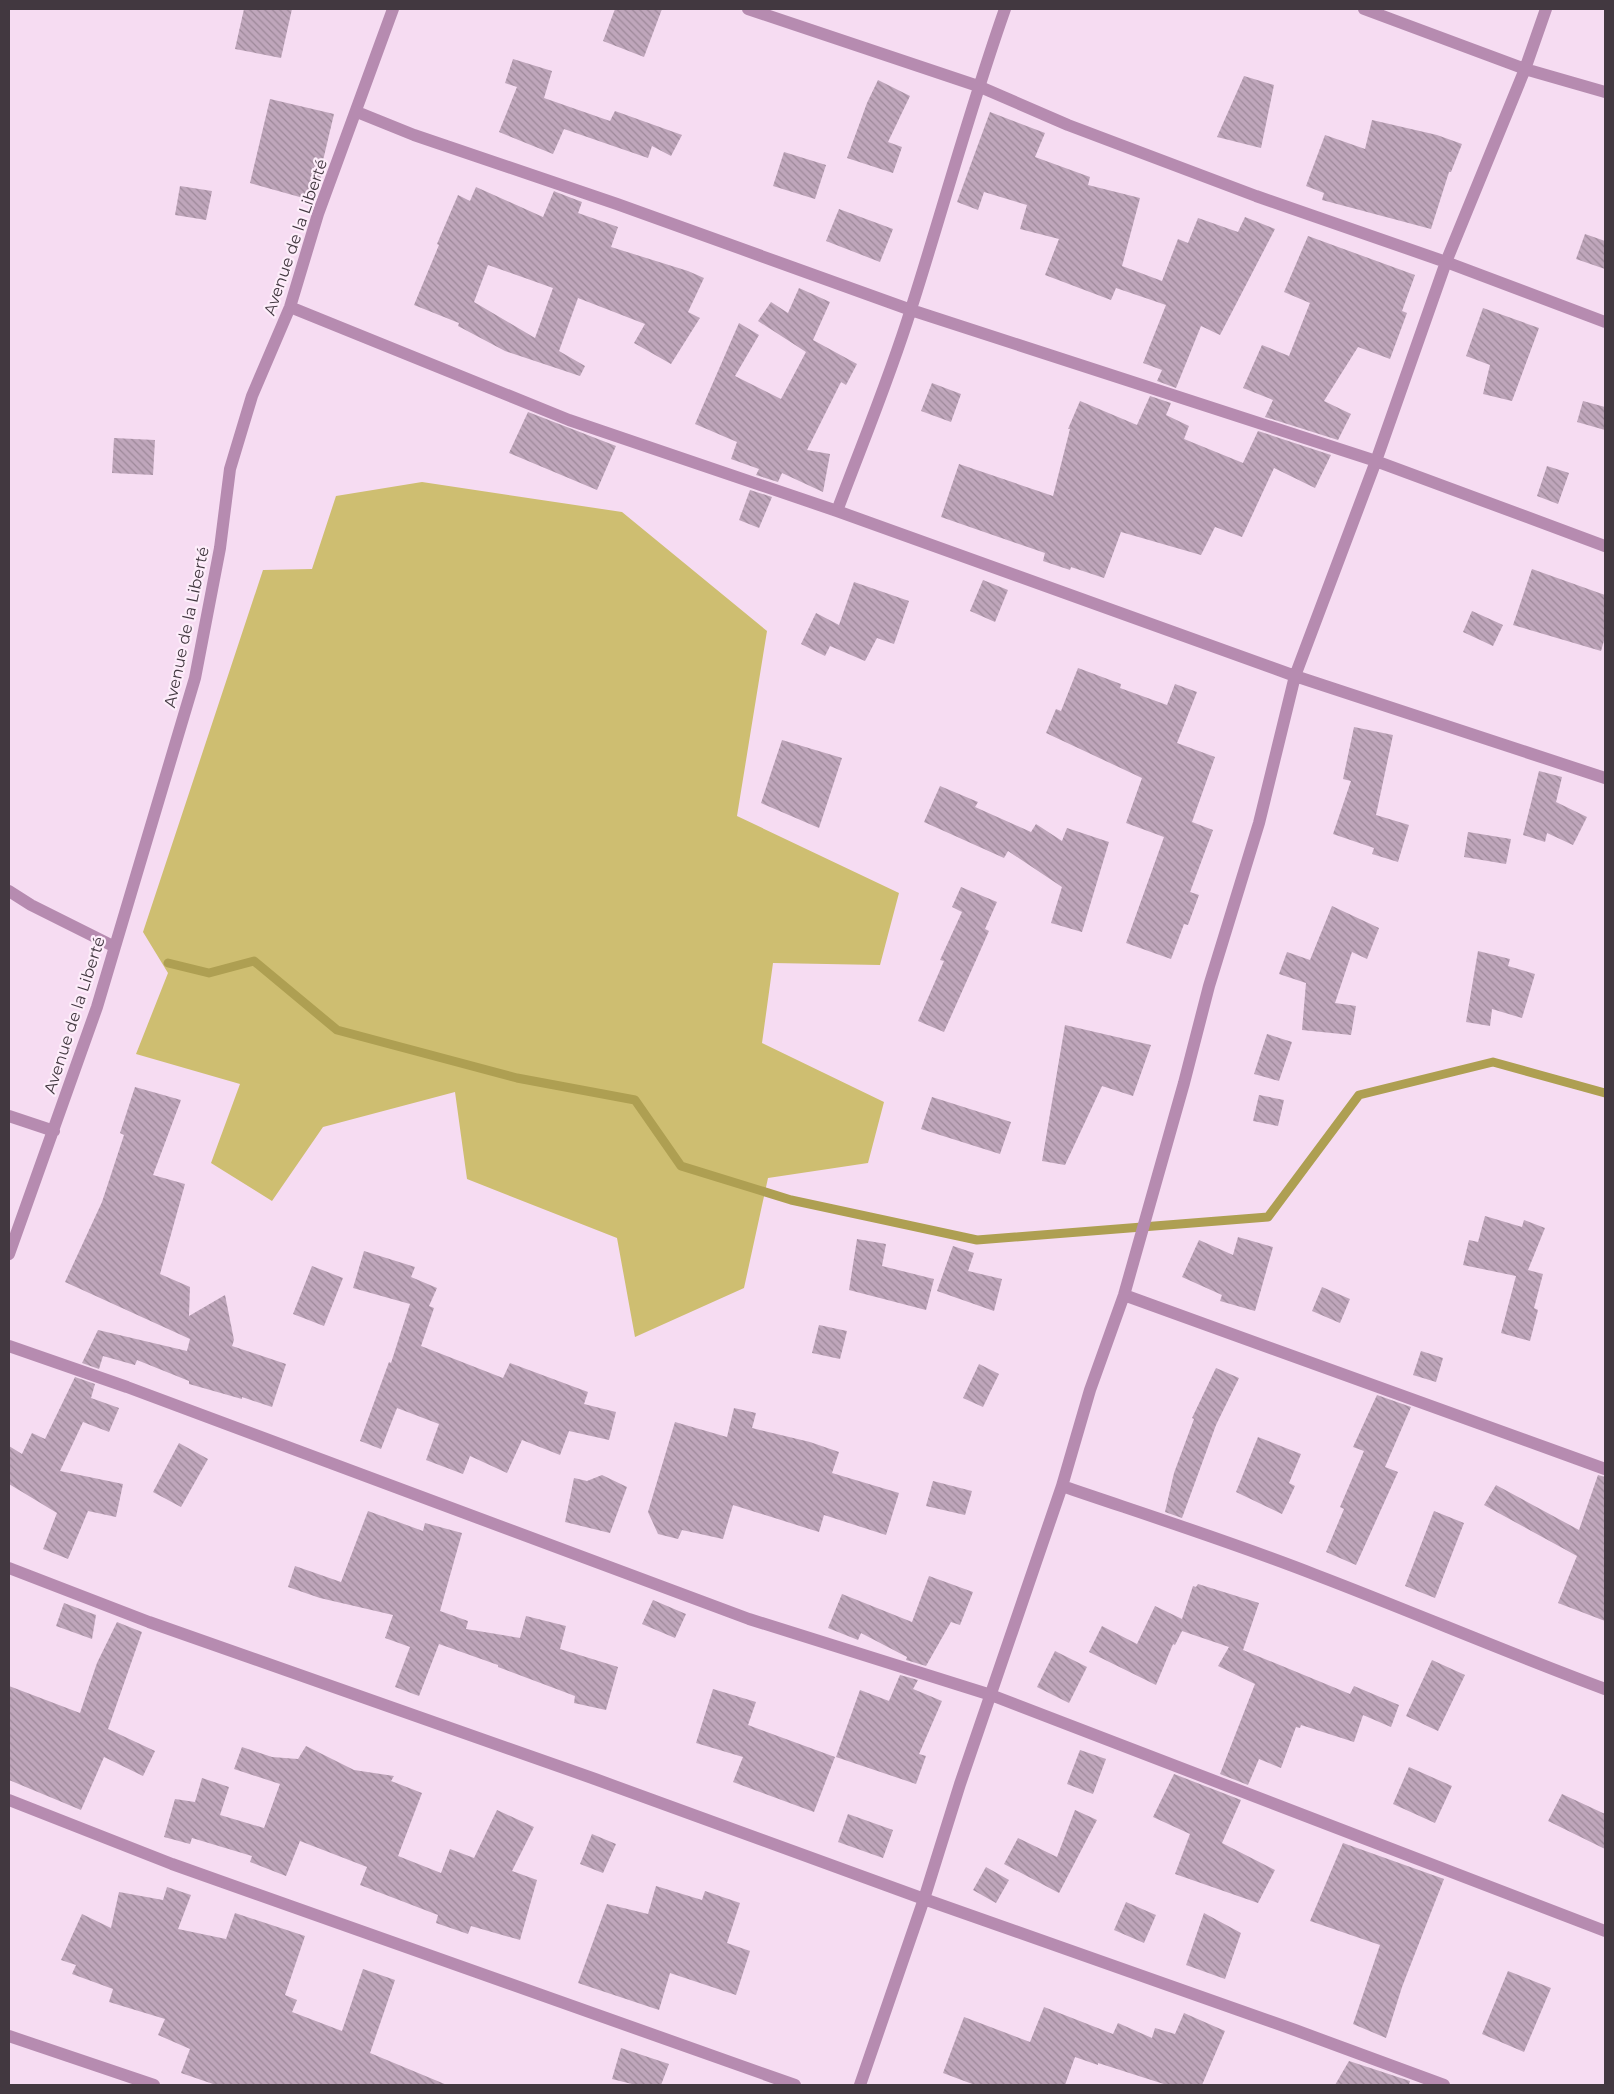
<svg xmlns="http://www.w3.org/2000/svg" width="1614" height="2094" font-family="Montserrat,sans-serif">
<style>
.grass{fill:#cebe71}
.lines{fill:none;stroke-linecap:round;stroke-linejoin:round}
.stream{stroke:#ae9f52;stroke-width:9}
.building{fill:url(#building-back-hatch);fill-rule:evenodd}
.minor{stroke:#b68bb0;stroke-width:12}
.labels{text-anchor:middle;stroke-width:4.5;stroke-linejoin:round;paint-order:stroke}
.street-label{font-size:16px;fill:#423840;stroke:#fdedfa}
</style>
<defs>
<pattern id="building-back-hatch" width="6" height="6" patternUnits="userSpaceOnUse" patternTransform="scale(1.25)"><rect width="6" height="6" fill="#bfa6bb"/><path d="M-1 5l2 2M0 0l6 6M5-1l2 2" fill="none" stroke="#9d8899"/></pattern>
</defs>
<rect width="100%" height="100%" fill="#f6dcf2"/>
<path class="grass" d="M 422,482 L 622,512 L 767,631 L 737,816 L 899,893 L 880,965 L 773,963 L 762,1043 L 884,1102 L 868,1163 L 768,1178 L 744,1288 L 635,1337 L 617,1238 L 467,1179 L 455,1092 L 323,1127 L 272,1201 L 211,1163 L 240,1084 L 136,1054 L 168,973 L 143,932 L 263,570 L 312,569 L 336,496 Z"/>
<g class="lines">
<path class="stream" d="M 168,963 L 209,973 L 254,961 L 337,1030 L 517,1078 L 635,1100 L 681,1166 L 791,1200 L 977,1240 L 1268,1217 L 1359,1095 L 1493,1062 L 1605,1093"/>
</g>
<path class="building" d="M 244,9 L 292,9 L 281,58 L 235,49 Z
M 615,9 L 662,9 L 644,57 L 603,41 Z
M 513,59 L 552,71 L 544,98 L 610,121 L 615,111 L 682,135 L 671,156 L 652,146 L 648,158 L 564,129 L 553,154 L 499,132 L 517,87 L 505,83 Z
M 1244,76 L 1274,85 L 1261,148 L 1217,137 Z
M 878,80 L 910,96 L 888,142 L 902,147 L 893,173 L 847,158 L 867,103 Z
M 270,99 L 334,114 L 321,169 L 323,170 L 314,201 L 250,183 Z
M 990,112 L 1045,133 L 1035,157 L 1090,177 L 1088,185 L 1140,198 L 1122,266 L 1162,281 L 1178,239 L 1188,243 L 1198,218 L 1238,232 L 1245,217 L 1275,229 L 1220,335 L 1201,326 L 1176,388 L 1157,381 L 1162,370 L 1143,363 L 1166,305 L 1116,288 L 1111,300 L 1045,275 L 1059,239 L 1020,229 L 1027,205 L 984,192 L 978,210 L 957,202 Z
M 1372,120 L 1437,135 L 1462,144 L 1451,172 L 1449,172 L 1431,229 L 1322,200 L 1324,193 L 1306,186 L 1325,135 L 1365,149 Z
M 784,152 L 826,165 L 815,199 L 773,186 Z
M 180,186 L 212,191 L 206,220 L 175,215 Z
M 476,187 L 543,217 L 554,191 L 556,192 L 582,202 L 578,213 L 618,227 L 611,247 L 688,271 L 704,278 L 688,312 L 700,318 L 671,364 L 634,343 L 645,324 L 578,298 L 559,351 L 585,366 L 580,376 L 505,351 L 458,326 L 459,323 L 414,305 L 439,245 L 437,244 L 458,195 L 470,201 ZM 488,265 L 553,288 L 535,338 L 474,302 Z
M 839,209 L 893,229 L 880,262 L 826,241 Z
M 1585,234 L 1605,241 L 1605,269 L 1576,259 Z
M 1308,236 L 1415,275 L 1402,311 L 1407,313 L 1390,359 L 1358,347 L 1324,401 L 1351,414 L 1338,440 L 1265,417 L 1273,400 L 1243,388 L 1262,345 L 1289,356 L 1310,303 L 1284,292 Z
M 799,288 L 830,302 L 813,340 L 857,364 L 846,385 L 841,382 L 807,450 L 830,454 L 823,492 L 782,473 L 778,482 L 756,475 L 759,469 L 731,459 L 737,442 L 695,424 L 739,323 L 759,335 L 735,376 L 781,399 L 806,352 L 758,321 L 771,302 L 788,313 Z
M 1483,308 L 1539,328 L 1512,401 L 1483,394 L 1490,365 L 1466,356 Z
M 932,383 L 961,394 L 951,422 L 921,411 Z
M 1150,396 L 1171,403 L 1166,415 L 1189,426 L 1184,439 L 1243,463 L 1258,431 L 1331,455 L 1315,488 L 1274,468 L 1242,537 L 1215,527 L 1201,555 L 1121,532 L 1104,578 L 1071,567 L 1070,570 L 1043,561 L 1045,553 L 941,517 L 959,464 L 1053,496 L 1070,429 L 1068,429 L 1080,401 L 1137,425 Z
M 1583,401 L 1605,407 L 1605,430 L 1577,422 Z
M 528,412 L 616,446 L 597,490 L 509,453 Z
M 114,438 L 155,440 L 153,475 L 112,473 Z
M 1547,466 L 1569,473 L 1558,504 L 1537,496 Z
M 750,490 L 772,497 L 759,528 L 739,520 Z
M 1532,569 L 1605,595 L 1605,637 L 1601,651 L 1513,625 Z
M 983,580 L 1008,590 L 995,622 L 970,611 Z
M 854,582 L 909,601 L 894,644 L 877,638 L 865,661 L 830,646 L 825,656 L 801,644 L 816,613 L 839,625 Z
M 1472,611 L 1503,625 L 1493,646 L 1463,632 Z
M 1078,668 L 1121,684 L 1120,688 L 1167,705 L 1175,684 L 1197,692 L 1177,743 L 1215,757 L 1192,822 L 1213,830 L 1190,892 L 1199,895 L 1188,925 L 1184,924 L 1171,959 L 1126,943 L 1164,837 L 1126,823 L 1142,778 L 1046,733 L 1056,709 L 1061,711 Z
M 1354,727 L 1393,735 L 1376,815 L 1409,825 L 1398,862 L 1372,854 L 1374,848 L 1333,834 L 1351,781 L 1343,779 Z
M 782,740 L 842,758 L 819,828 L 761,803 Z
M 1539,771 L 1562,777 L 1556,802 L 1587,817 L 1573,845 L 1547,833 L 1545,842 L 1523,835 Z
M 940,786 L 978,802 L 975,807 L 1031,832 L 1036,824 L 1062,841 L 1067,828 L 1109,842 L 1082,932 L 1051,923 L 1062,887 L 1008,851 L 1004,858 L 924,822 Z
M 1468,832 L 1511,839 L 1506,864 L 1464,857 Z
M 961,887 L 997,902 L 985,929 L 989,931 L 944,1032 L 918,1021 L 944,961 L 940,960 L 962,912 L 952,907 Z
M 1332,906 L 1379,928 L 1367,959 L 1352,952 L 1335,1003 L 1356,1006 L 1351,1035 L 1302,1030 L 1306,983 L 1279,974 L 1287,952 L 1310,960 Z
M 1478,951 L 1510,959 L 1508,966 L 1535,974 L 1522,1018 L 1492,1009 L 1490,1026 L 1466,1022 Z
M 1065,1025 L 1151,1045 L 1133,1096 L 1102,1086 L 1065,1165 L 1042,1161 Z
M 1267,1034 L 1292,1042 L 1279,1081 L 1254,1074 Z
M 135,1087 L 181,1100 L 153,1175 L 185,1184 L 160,1274 L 190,1287 L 189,1316 L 225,1295 L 234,1340 L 232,1346 L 286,1364 L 272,1407 L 242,1397 L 242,1399 L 189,1384 L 189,1381 L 137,1360 L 135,1365 L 103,1356 L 99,1369 L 82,1363 L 98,1330 L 187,1351 L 190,1339 L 65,1282 L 102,1202 L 124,1135 L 120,1133 Z
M 1259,1095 L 1284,1100 L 1278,1126 L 1253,1121 Z
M 932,1097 L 1011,1122 L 1000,1154 L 921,1129 Z
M 1485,1216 L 1522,1227 L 1524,1220 L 1545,1228 L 1528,1270 L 1543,1274 L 1534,1308 L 1538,1310 L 1530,1341 L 1501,1333 L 1516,1276 L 1463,1265 L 1469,1240 L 1478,1242 Z
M 1238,1237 L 1273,1247 L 1255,1311 L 1220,1301 L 1222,1295 L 1182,1277 L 1199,1240 L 1233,1255 Z
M 857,1239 L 886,1244 L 882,1266 L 934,1279 L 926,1310 L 849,1290 Z
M 953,1246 L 974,1253 L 968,1271 L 1002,1279 L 994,1311 L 937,1291 Z
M 364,1251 L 415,1267 L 411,1277 L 437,1288 L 429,1306 L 434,1308 L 421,1346 L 503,1378 L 510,1363 L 588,1392 L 584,1404 L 616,1412 L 609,1440 L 569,1431 L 560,1455 L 522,1440 L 507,1473 L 470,1456 L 463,1474 L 426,1460 L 439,1424 L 397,1408 L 381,1449 L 360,1441 L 389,1362 L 391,1363 L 410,1304 L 353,1288 Z
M 312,1266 L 343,1278 L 324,1326 L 293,1314 Z
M 1322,1287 L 1350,1299 L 1340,1323 L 1312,1311 Z
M 819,1325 L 847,1331 L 840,1359 L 812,1353 Z
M 1421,1351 L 1443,1358 L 1436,1382 L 1413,1375 Z
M 979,1364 L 999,1374 L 983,1407 L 963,1398 Z
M 1216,1368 L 1239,1378 L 1216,1425 L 1182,1518 L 1165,1512 L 1174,1473 L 1194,1419 L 1192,1418 Z
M 75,1377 L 95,1384 L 91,1398 L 119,1408 L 109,1432 L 83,1422 L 60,1471 L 123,1484 L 116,1517 L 88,1511 L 68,1559 L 43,1549 L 57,1513 L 9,1484 L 9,1446 L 22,1454 L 32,1433 L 45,1439 Z
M 1377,1395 L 1411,1407 L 1385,1467 L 1398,1472 L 1356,1565 L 1326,1552 L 1344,1509 L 1340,1507 L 1364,1451 L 1353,1447 Z
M 734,1408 L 756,1413 L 752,1428 L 810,1442 L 839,1452 L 832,1473 L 899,1493 L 886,1535 L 824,1515 L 819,1532 L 733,1505 L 723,1539 L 682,1530 L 678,1539 L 658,1534 L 648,1512 L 675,1422 L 727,1437 Z
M 1258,1437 L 1301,1454 L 1289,1483 L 1295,1486 L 1282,1514 L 1236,1492 Z
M 179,1443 L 208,1459 L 181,1507 L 153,1492 Z
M 602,1475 L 627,1487 L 610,1533 L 565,1522 L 574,1478 L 587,1481 Z
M 1598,1475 L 1605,1477 L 1605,1621 L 1558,1603 L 1577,1556 L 1484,1505 L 1496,1485 L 1579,1530 Z
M 933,1481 L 972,1491 L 965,1515 L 926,1506 Z
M 368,1511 L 423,1531 L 425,1523 L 462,1533 L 440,1611 L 468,1621 L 466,1629 L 520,1638 L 526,1616 L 566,1626 L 560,1649 L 618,1667 L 606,1710 L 574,1703 L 575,1696 L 498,1667 L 498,1665 L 439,1644 L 419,1696 L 395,1687 L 410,1647 L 385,1638 L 393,1615 L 320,1598 L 288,1587 L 295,1566 L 341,1582 Z
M 1434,1511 L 1464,1523 L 1435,1598 L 1405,1586 Z
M 929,1576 L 973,1592 L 960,1625 L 951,1622 L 926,1666 L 906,1660 L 907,1657 L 861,1633 L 858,1640 L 828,1628 L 842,1594 L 912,1622 Z
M 1198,1584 L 1259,1603 L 1243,1650 L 1350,1694 L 1354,1686 L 1399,1705 L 1391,1727 L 1363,1715 L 1354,1742 L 1301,1725 L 1300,1728 L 1296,1727 L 1281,1768 L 1259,1759 L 1248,1785 L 1220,1774 L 1255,1684 L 1218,1666 L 1229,1647 L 1182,1631 L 1175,1645 L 1173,1644 L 1156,1685 L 1089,1652 L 1102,1626 L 1137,1644 L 1155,1606 L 1182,1619 L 1193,1586 L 1196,1587 Z
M 653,1600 L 686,1614 L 675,1638 L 642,1624 Z
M 64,1603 L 96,1615 L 92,1639 L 56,1626 Z
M 117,1622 L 142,1632 L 108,1729 L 155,1751 L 143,1776 L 104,1757 L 81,1810 L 9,1780 L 9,1686 L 80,1713 L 97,1663 Z
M 1055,1651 L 1087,1667 L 1069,1703 L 1037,1687 Z
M 1432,1660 L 1465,1675 L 1438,1731 L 1406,1716 Z
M 900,1675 L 918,1680 L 913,1689 L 942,1701 L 919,1754 L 926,1756 L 916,1784 L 836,1757 L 860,1690 L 889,1701 Z
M 713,1689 L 756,1702 L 748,1725 L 835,1757 L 814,1812 L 733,1782 L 743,1757 L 696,1743 Z
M 306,1746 L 354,1770 L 394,1776 L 391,1781 L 422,1793 L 398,1856 L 441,1873 L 450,1849 L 474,1858 L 497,1810 L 534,1827 L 512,1871 L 537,1880 L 520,1940 L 471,1926 L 468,1934 L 436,1923 L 438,1915 L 360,1885 L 367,1867 L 300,1841 L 286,1876 L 250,1862 L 252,1856 L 192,1838 L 190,1844 L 164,1837 L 175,1799 L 195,1802 L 202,1778 L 229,1787 L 220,1815 L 264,1828 L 280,1784 L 234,1769 L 242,1747 L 272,1757 L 298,1759 Z
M 1080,1750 L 1106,1759 L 1093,1794 L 1067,1784 Z
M 1409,1767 L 1452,1786 L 1435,1823 L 1393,1804 Z
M 1174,1774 L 1241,1800 L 1222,1843 L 1275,1870 L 1258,1903 L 1175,1874 L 1190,1834 L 1153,1817 Z
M 1562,1794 L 1605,1814 L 1605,1849 L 1548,1821 Z
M 1075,1810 L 1097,1820 L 1059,1893 L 1004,1864 L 1018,1838 L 1057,1857 Z
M 848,1814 L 893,1830 L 883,1858 L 838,1842 Z
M 592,1834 L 616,1844 L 603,1873 L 580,1864 Z
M 1343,1843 L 1444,1879 L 1402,1987 L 1386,2038 L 1353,2024 L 1380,1945 L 1310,1921 Z
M 986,1867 L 1009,1880 L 996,1903 L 973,1890 Z
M 656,1886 L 702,1900 L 705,1891 L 740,1903 L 727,1943 L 750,1951 L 736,1995 L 670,1973 L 659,2010 L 578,1983 L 607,1904 L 648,1914 Z
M 167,1887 L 191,1895 L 178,1929 L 226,1939 L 235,1913 L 305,1936 L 285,1995 L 297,2000 L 292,2012 L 342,2031 L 363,1969 L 395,1980 L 370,2053 L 447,2085 L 216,2085 L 181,2073 L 190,2049 L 158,2035 L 165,2019 L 109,2002 L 113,1989 L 72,1974 L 76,1965 L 61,1960 L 82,1914 L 111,1928 L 119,1892 L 163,1900 Z
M 1126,1902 L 1156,1915 L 1144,1943 L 1114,1930 Z
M 1204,1913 L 1241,1933 L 1225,1979 L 1186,1965 Z
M 1508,1971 L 1551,1988 L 1524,2052 L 1482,2034 Z
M 1044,2007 L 1113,2034 L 1118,2023 L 1152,2038 L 1155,2028 L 1175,2034 L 1184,2013 L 1225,2031 L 1202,2085 L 1167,2085 L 1098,2063 L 1098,2065 L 1075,2057 L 1065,2085 L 975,2085 L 943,2073 L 964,2017 L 1030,2042 Z
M 621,2048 L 669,2064 L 661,2085 L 636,2085 L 612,2079 Z
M 1349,2061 L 1410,2081 L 1409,2085 L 1335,2085 Z"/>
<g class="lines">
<path class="minor" d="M 748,9 L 978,86 L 1068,125 L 1256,196 L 1446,262 L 1605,322
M 1364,9 L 1525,69 L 1605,92
M 357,112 L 414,135 L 617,204 L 911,310 L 1376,461 L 1605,546
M 290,307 L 569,420 L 837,511 L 1295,676 L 1605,778
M 837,511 C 862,444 890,377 911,309 C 943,209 970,108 1005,9
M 9,891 L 31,905 L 113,946
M 9,1116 L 54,1131
M 9,1254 L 97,1007 L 195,678 L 220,548 L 230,469 L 252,396 L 290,307 L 318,214 L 393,9
M 1124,1295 L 1605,1469
M 9,1346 L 127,1387 L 749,1619 L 991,1695 L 1605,1931
M 1062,1486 C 1147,1515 1232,1542 1316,1575 C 1413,1612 1508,1653 1605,1689
M 9,1568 L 149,1622 L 595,1779 L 924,1899 L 1295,2030 L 1444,2085
M 9,1800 L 172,1864 L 795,2085
M 9,2036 L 154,2085
M 860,2085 L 924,1899 L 960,1784 L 1062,1486 L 1090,1390 L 1124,1295 L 1184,1083 L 1209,986 L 1259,823 L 1295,676 L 1376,461 L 1446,262 L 1525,69 L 1546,9"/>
</g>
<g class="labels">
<g class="street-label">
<text transform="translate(295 237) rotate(-71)" y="6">Avenue de la Liberté</text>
<text transform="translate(186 627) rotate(-78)" y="6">Avenue de la Liberté</text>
<text transform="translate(74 1015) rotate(-72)" y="6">Avenue de la Liberté</text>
</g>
</g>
<rect width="1614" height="2094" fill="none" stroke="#423840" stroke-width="20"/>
</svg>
